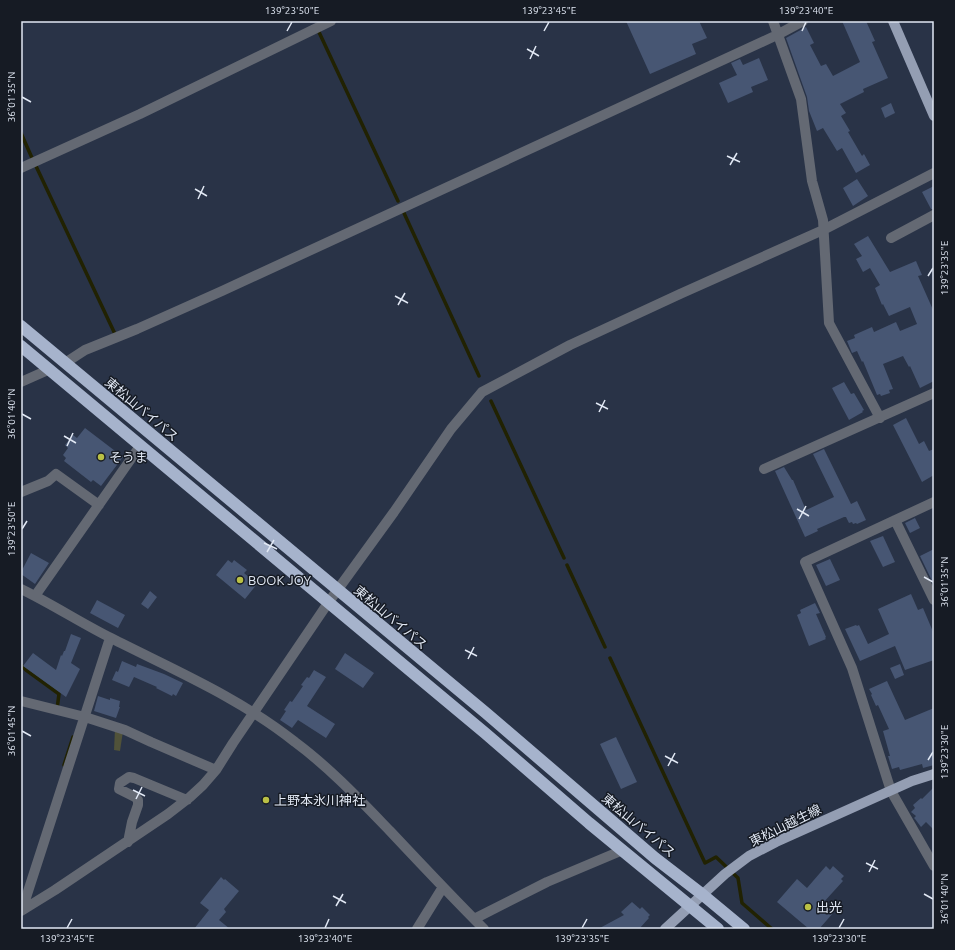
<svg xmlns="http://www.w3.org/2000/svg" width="955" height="950" font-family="Ubuntu,'Noto Sans JP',sans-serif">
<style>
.green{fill:#505239}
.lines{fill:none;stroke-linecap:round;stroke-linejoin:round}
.stream{stroke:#212202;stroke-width:3.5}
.building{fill:#475673}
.minor{stroke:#646973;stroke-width:10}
.major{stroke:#949eb3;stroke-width:10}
.highway{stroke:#a6b3cc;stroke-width:12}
.ticks{fill:none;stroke:#e1e8f4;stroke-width:1.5}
.poi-dot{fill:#bac045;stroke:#161b24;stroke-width:1.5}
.labels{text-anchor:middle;stroke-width:3;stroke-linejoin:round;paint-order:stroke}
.street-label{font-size:13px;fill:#e1e8f4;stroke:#161b24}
.poi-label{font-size:13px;fill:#e1e8f4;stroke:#161b24;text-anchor:start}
.neatline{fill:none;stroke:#e1e8f4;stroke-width:1.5}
.ticks-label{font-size:10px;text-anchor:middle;fill:#e1e8f4}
</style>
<rect width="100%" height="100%" fill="#293347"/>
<path class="green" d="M 115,729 L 123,731 L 120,751 L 114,750 Z"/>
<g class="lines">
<path class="stream" d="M 318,30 L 398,201
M 21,133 L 32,158
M 35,164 L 115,334
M 404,213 L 479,376
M 491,401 L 564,558
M 567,565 L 605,647
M 610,658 L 705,863 L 716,857 L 738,878 L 742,903 L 772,929
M 21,665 L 26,670 L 59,694 L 57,709
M 64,765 L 73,737"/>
</g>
<path class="building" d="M 626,21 L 699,21 L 707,38 L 692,44 L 696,54 L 650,74 Z
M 842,21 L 866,21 L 875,41 L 872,42 L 888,78 L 863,89 L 864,92 L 840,104 L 846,113 L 841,116 L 850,131 L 848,132 L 862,156 L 864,154 L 870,165 L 856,173 L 842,148 L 837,151 L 823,128 L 817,131 L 809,111 L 807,97 L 786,38 L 806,27 L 814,43 L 810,45 L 821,66 L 826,64 L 833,76 L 860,62 Z
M 759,58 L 768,80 L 751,87 L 753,92 L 728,103 L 719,83 L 737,75 L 731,63 L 740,59 L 743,65 Z
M 891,103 L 895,113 L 885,118 L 881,108 Z
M 857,179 L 868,196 L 853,206 L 843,188 Z
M 934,186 L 934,209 L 931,209 L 922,192 Z
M 868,236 L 890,272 L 916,261 L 922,275 L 918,276 L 934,312 L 934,381 L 920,388 L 910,366 L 909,367 L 903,356 L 883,364 L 893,389 L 889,390 L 890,393 L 881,396 L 880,394 L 877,395 L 863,361 L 862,362 L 857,351 L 852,353 L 847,341 L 855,338 L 854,335 L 872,327 L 874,332 L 896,322 L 900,331 L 917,324 L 910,307 L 889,316 L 883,304 L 882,305 L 875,288 L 880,285 L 870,268 L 863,272 L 856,259 L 862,256 L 854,244 Z
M 844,382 L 851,394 L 854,393 L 864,410 L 862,411 L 863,412 L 849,420 L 832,388 Z
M 906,418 L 919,444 L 924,441 L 929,451 L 934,449 L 934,475 L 922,482 L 893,425 Z
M 85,428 L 123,457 L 101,486 L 93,480 L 91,482 L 64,461 L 66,458 L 63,455 L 68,448 L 65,445 L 73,435 L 77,438 Z
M 824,449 L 851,504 L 857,501 L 866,520 L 857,524 L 856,523 L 853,524 L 852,522 L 849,523 L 846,517 L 844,517 L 817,529 L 818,531 L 805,537 L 775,471 L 784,467 L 792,480 L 793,480 L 806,510 L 834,497 L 813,454 Z
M 915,518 L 920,528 L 910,533 L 905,523 Z
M 883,536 L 895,562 L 883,567 L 870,541 Z
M 934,549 L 934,585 L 920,556 Z
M 31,553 L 49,563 L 35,584 L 21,574 L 21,572 Z
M 830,559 L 840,580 L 826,586 L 816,565 Z
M 228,560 L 232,563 L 234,560 L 247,570 L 244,573 L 257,584 L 245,599 L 216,575 Z
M 150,591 L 157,597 L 148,609 L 141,604 Z
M 911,594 L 918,610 L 923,608 L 934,634 L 934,660 L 905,670 L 895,646 L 860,661 L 845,629 L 856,625 L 857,626 L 859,625 L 868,644 L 889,634 L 878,609 Z
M 97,600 L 125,615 L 118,628 L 90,613 Z
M 815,603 L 820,613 L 816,614 L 826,637 L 825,638 L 826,639 L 809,646 L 797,615 L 801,613 L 800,610 Z
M 71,634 L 81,638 L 71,663 L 80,669 L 66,697 L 23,666 L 33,653 L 56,670 L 61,655 L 62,656 L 64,651 L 65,651 Z
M 345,653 L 374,673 L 363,688 L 335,669 Z
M 122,661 L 136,667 L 137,664 L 164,674 L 183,683 L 176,696 L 173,694 L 172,696 L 156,688 L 157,687 L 134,677 L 129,687 L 112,680 L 116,671 L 118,672 Z
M 900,664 L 904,675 L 895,679 L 890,668 Z
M 314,670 L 326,677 L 307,706 L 335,724 L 326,738 L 298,720 L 292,728 L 280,720 L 286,711 L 284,710 L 290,701 L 292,702 L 303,686 L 301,685 L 307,677 L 309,678 Z
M 887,681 L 905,720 L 934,708 L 934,765 L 923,768 L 922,764 L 900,770 L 899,767 L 892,769 L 888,756 L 890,756 L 883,731 L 889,729 L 878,705 L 876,706 L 871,695 L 872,694 L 869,689 Z
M 98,696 L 110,700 L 110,698 L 120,701 L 119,707 L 120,707 L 116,718 L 94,711 Z
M 616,737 L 637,782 L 621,789 L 600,744 Z
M 934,787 L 934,830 L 926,822 L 921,827 L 915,819 L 914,818 L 916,816 L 911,812 L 915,808 L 913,805 L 921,798 L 922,799 Z
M 826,866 L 830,870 L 833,866 L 844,876 L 841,879 L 843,881 L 823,903 L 834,912 L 819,929 L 809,929 L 777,902 L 797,879 L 807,888 Z
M 221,877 L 224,880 L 225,879 L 239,891 L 224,909 L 226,912 L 219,920 L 230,929 L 194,929 L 209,910 L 200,903 Z
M 632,902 L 640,909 L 642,907 L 650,915 L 648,917 L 649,918 L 639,929 L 598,929 L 624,915 L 621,912 Z"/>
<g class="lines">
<path class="minor" d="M 773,21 L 801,99 L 812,181 L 823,220 L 829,323 L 880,418
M 21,168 L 140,114 L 331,21
M 891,238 L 934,215
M 65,363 L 85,350 L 137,329 L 222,291 L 777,35 L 803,21
M 21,382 L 48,370
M 764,469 L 934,393
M 21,492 L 48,481 L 56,474 L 99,505
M 934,502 L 805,562 L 852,668 L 891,791 L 934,866
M 895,520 L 934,600
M 21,589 C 52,604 81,623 111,638 C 174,670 240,698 295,742 C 330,768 360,800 390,831 C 421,864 452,897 484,929
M 35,596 L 140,446
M 21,701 L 85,717 L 125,730 L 151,742 L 216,770
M 128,842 L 132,822 L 138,805 L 138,800 L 135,797 L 119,789 L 120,783 L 129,777 L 134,778 L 187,800
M 22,910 L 110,638
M 21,911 L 55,890 L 168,814 L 190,797 L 203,785 L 216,770 L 233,743 L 328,603 L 394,512 L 451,429 L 482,392 L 570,345 L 680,294 L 823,230 L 934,173
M 474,919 L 547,882 L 623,850
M 417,929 L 443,887"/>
<path class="major" d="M 893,21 L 934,116
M 665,929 L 725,874 L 749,856 L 776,842 L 912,781 L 934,774"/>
<path class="highway" d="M 21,326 L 486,713 L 655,858 L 703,895 L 744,929
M 21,346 L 485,733 L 589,823 L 718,929"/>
</g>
<path class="ticks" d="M 287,31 L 292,22M 544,31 L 549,22M 802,31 L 806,22M 527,49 L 539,56M 530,59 L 536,46M 22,97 L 31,102M 727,156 L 740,162M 730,165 L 737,153M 195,189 L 207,196M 198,199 L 204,186M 928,276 L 933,268M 395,296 L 408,303M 398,305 L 405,293M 596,403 L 608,409M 599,412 L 605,400M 22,414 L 31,419M 64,436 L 76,443M 67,446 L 73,433M 797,509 L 809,516M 799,519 L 806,506M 22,529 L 27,521M 264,543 L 277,549M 267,552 L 274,540M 924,577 L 933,582M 465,650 L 477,656M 468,659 L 474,647M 22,731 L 31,736M 665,756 L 678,763M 928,760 L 933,752M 668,766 L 675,753M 133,790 L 145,796M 136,799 L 142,787M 866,863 L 878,869M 869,872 L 875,860M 924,894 L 933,899M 333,896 L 346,903M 336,906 L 343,894M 67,928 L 72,919M 325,928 L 329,919M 582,928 L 587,919M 839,928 L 844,919"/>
<g class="poi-dot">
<circle cx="101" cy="457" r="4"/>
<circle cx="240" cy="580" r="4"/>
<circle cx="266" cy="800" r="4"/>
<circle cx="808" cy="907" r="4"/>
</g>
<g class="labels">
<g class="street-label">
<text transform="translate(142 409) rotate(40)" y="5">東松山バイパス</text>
<text transform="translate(391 617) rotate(40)" y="5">東松山バイパス</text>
<text transform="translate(639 825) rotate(40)" y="5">東松山バイパス</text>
<text transform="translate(785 825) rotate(-26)" y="5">東松山越生線</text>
</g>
<g class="poi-label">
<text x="109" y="462">そうま</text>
<text x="248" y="585">BOOK JOY</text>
<text x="274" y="805">上野本氷川神社</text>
<text x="816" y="912">出光</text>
</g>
</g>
<rect width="955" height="950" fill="none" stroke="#161b24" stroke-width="44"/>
<rect x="22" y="22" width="911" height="906" class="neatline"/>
<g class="ticks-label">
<text x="292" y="14">139°23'50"E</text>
<text x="549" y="14">139°23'45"E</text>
<text x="806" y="14">139°23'40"E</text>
<text transform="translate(11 97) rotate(-90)" y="4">36°01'35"N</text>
<text transform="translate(944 268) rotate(-90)" y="4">139°23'35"E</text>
<text transform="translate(11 414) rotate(-90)" y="4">36°01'40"N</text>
<text transform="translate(11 529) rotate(-90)" y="4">139°23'50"E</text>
<text transform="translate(944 582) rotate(-90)" y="4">36°01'35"N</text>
<text transform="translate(11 731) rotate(-90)" y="4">36°01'45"N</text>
<text transform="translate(944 752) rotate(-90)" y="4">139°23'30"E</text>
<text transform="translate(944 899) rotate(-90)" y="4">36°01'40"N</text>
<text x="67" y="942">139°23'45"E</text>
<text x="325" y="942">139°23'40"E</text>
<text x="582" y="942">139°23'35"E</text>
<text x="839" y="942">139°23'30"E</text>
</g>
</svg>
